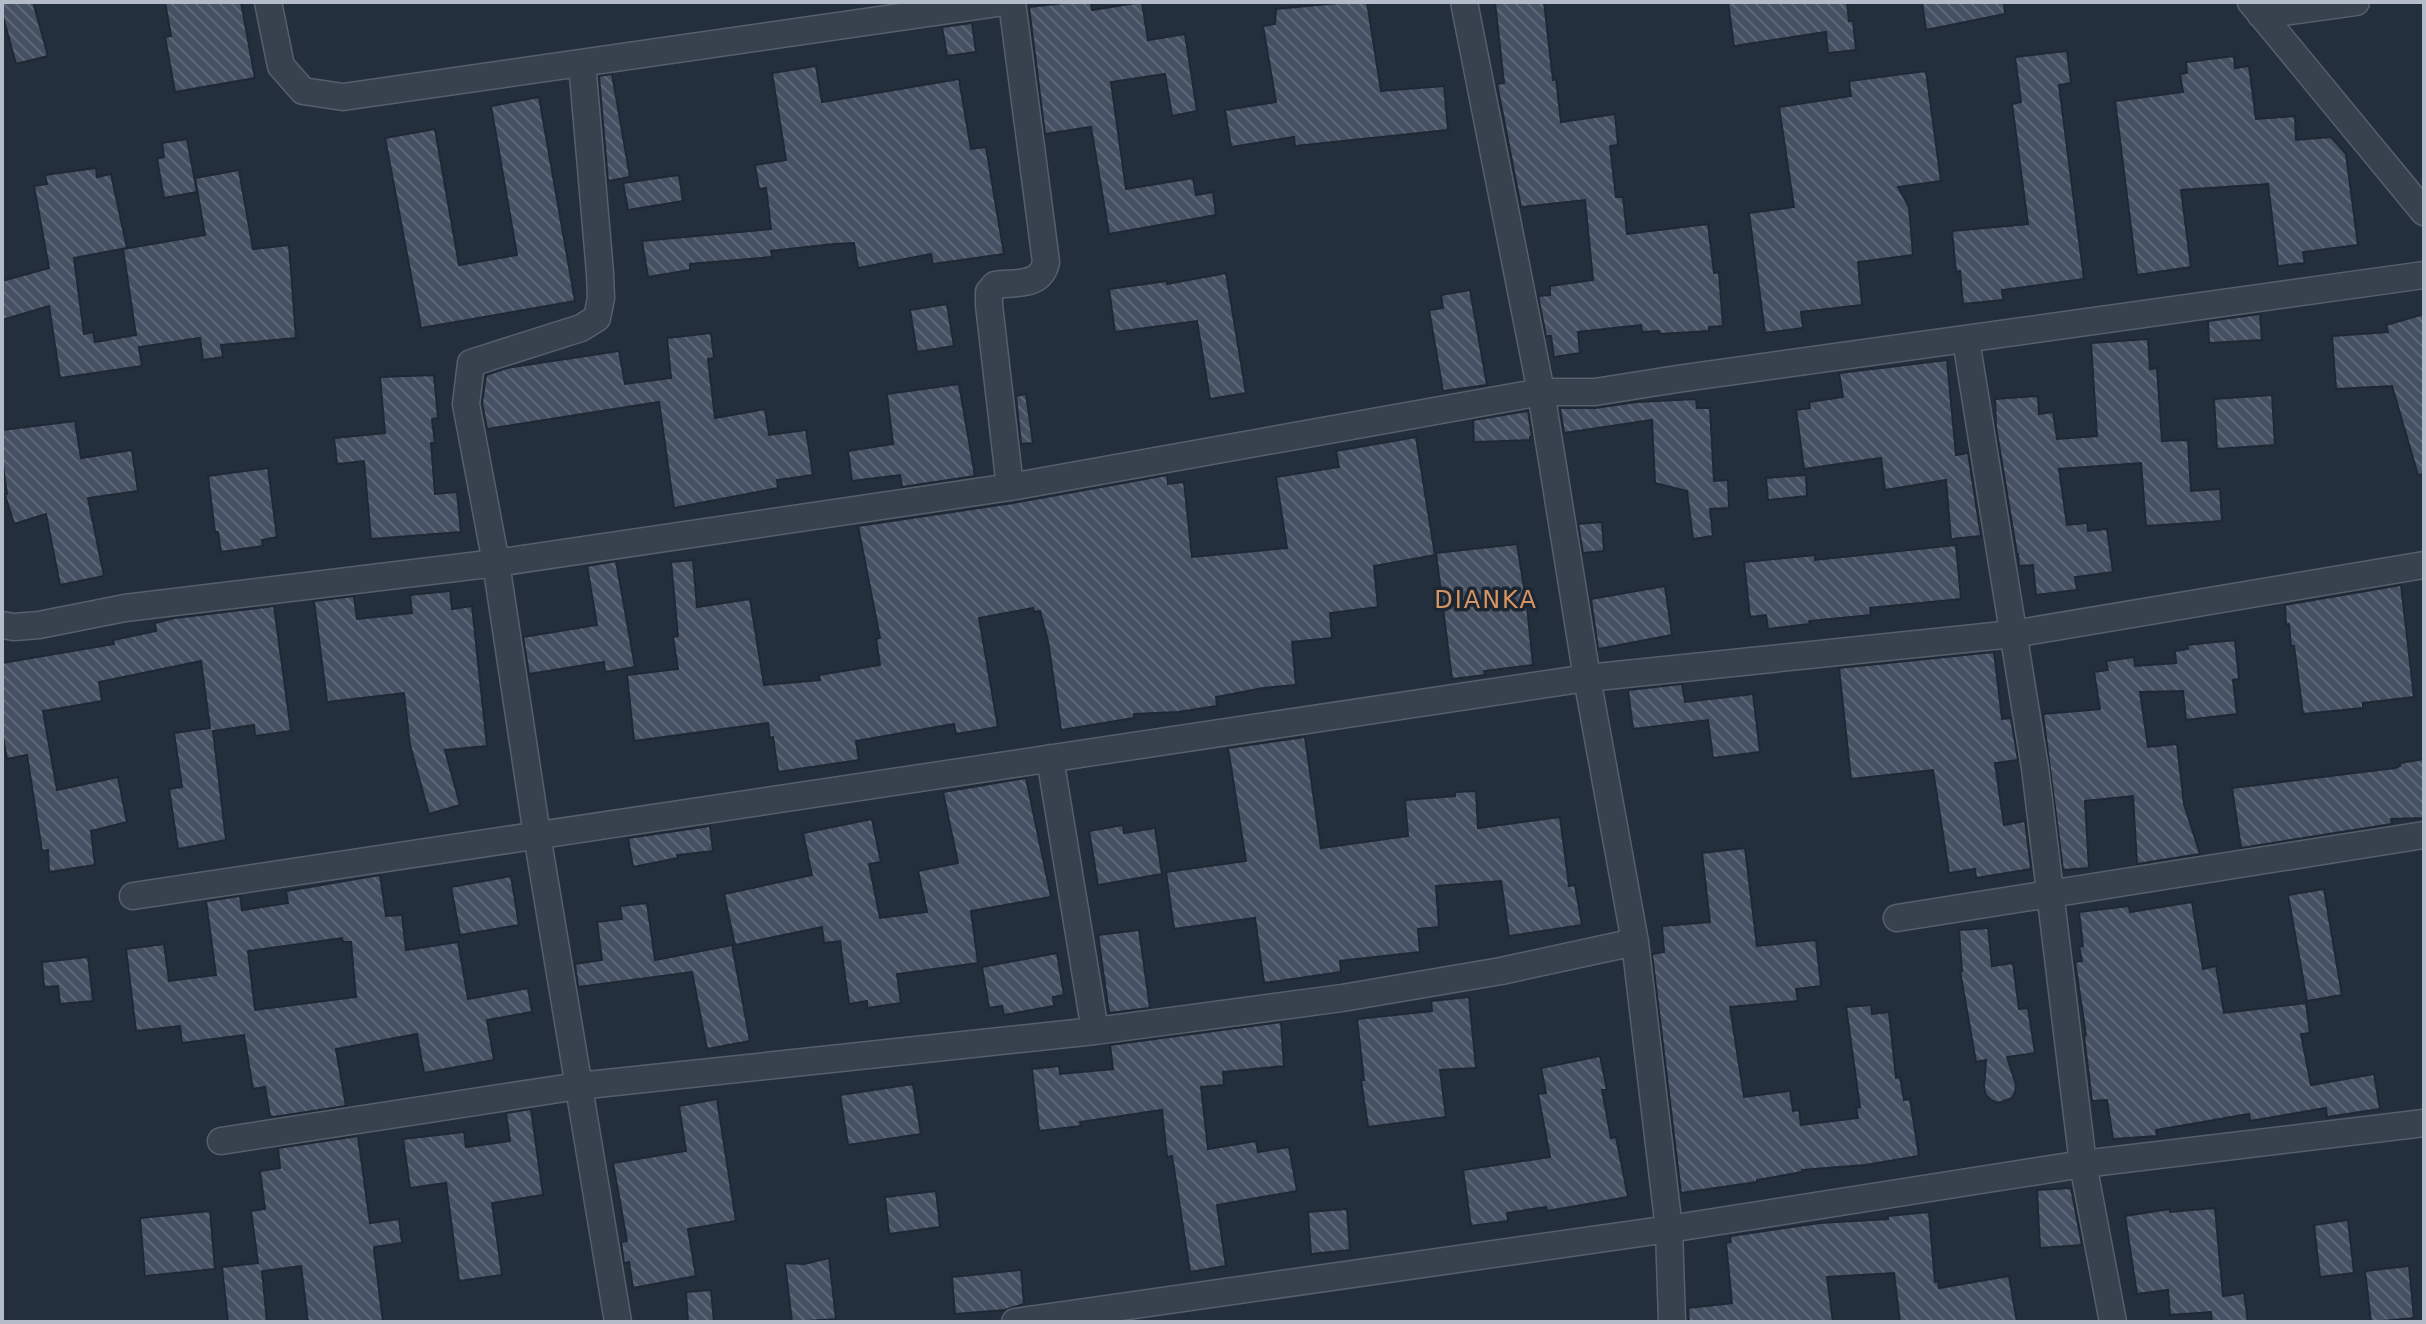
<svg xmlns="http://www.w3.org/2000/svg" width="2426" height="1324" font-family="'DejaVu Sans',sans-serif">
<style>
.building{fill:url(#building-back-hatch);stroke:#1f2835;stroke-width:2;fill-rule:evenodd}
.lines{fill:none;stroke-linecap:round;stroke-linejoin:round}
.minor-casing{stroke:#565f6c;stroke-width:29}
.minor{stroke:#38414e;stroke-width:26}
.labels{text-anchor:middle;stroke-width:7;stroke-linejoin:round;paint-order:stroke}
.quarter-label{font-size:24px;letter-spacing:2px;fill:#d59563;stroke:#1d2633}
</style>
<defs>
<pattern id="building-back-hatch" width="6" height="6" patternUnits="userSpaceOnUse" patternTransform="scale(2)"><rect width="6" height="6" fill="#455162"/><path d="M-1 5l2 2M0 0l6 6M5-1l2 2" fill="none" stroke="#5d6877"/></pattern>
</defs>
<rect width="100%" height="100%" fill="#242f3e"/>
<path class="building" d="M 2,2 L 33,2 L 48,56 L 16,64 L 2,13 Z
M 165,2 L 241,2 L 255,78 L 175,92 L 165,37 L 171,36 Z
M 1073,2 L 1091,2 L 1092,10 L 1142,2 L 1148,40 L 1185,34 L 1197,111 L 1172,116 L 1165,74 L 1111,82 L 1126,189 L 1193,178 L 1196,195 L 1213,192 L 1216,215 L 1109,234 L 1091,127 L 1045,134 L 1029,7 Z
M 1349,2 L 1367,2 L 1381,91 L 1444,86 L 1448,130 L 1295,146 L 1294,137 L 1231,147 L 1225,110 L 1276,102 L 1263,26 L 1275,24 L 1276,9 Z
M 1495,2 L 1544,2 L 1553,80 L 1556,79 L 1561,122 L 1615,114 L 1618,145 L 1610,146 L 1616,197 L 1623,197 L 1627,234 L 1708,224 L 1714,273 L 1719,272 L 1723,326 L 1709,327 L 1709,331 L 1660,334 L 1659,331 L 1642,332 L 1641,325 L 1578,332 L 1580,353 L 1554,357 L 1551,336 L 1546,336 L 1538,296 L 1550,295 L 1550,286 L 1593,280 L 1585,200 L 1521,207 L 1497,84 L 1504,83 Z
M 1728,2 L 1847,2 L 1849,21 L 1853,21 L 1856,50 L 1828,53 L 1826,32 L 1734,46 Z
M 1922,2 L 2004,2 L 2005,14 L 1926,30 Z
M 972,23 L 976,52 L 947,56 L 942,27 Z
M 2067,51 L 2071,83 L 2059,85 L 2084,279 L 2002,290 L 2003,300 L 1963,304 L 1960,271 L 1956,272 L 1952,231 L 2028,224 L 2012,104 L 2021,102 L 2015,57 Z
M 2234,56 L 2235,68 L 2249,66 L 2256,119 L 2295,116 L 2296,140 L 2331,137 L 2346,154 L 2358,245 L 2303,252 L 2305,263 L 2278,266 L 2268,184 L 2181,190 L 2191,267 L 2137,275 L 2115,101 L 2183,92 L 2180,74 L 2187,73 L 2186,62 Z
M 816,66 L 822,102 L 959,79 L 971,149 L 986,147 L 1004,254 L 933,264 L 931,254 L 858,268 L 854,243 L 834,244 L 771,251 L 772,257 L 690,264 L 690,270 L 648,277 L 642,241 L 771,229 L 766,188 L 759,189 L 755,165 L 786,160 L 772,73 Z
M 1926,71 L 1941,181 L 1898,187 L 1909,207 L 1913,255 L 1858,262 L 1862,305 L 1801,312 L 1803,328 L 1765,333 L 1749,213 L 1794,207 L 1779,107 L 1851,96 L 1849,81 Z
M 612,74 L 630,177 L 608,181 L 599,76 Z
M 539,97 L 575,301 L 421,328 L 385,138 L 435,129 L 459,265 L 517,255 L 491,106 Z
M 187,139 L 197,192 L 164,198 L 157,159 L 164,157 L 162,143 Z
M 96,168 L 97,177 L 111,174 L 127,248 L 74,258 L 84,334 L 93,332 L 95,342 L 136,335 L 123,249 L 205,235 L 195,178 L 239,170 L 253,249 L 289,245 L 296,338 L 221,345 L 223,357 L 203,360 L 200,338 L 139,347 L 142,366 L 60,378 L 49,306 L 2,320 L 2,281 L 49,268 L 34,186 L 47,184 L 45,175 Z
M 679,175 L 683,201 L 628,210 L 623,183 Z
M 1226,273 L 1246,393 L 1210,399 L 1197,321 L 1115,332 L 1109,289 L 1167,281 L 1167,284 Z
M 1470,290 L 1487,385 L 1443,391 L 1429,310 L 1443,308 L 1441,295 Z
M 947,304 L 954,346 L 917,352 L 910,310 Z
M 2260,314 L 2262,340 L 2209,343 L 2208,321 Z
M 2424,314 L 2424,474 L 2418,475 L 2392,386 L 2336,389 L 2332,336 L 2388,332 L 2386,325 Z
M 711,333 L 714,358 L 708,359 L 715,418 L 765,409 L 769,435 L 806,430 L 813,475 L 777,480 L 778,488 L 674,508 L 659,402 L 487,429 L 482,403 L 486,375 L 507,368 L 619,351 L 625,384 L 671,378 L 667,338 Z
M 2148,339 L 2150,369 L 2157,368 L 2162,441 L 2188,440 L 2191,491 L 2220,489 L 2222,521 L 2146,526 L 2141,463 L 2059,469 L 2067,525 L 2087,523 L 2088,531 L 2107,529 L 2113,572 L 2075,577 L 2077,590 L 2036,595 L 2033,565 L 2019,566 L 2018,554 L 2017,554 L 1996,427 L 1995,399 L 2038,396 L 2039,414 L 2053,412 L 2057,439 L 2097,436 L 2091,343 Z
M 1947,360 L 1956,455 L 1968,453 L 1981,536 L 1951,539 L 1946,480 L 1885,490 L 1881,458 L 1804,469 L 1796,410 L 1810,408 L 1809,402 L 1843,397 L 1839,373 Z
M 434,375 L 438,418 L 432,419 L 435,443 L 431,443 L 435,494 L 457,492 L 461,532 L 371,539 L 364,461 L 337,464 L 334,438 L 385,433 L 380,377 Z
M 959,384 L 975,476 L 902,487 L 900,475 L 852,481 L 848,451 L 893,444 L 887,394 Z
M 1026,394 L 1033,443 L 1021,444 L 1016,396 Z
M 2272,395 L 2275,445 L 2217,449 L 2214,399 Z
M 1696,399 L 1697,408 L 1710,408 L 1714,481 L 1728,480 L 1729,508 L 1710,509 L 1713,536 L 1693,539 L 1687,491 L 1655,483 L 1652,420 L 1564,433 L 1560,408 L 1595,408 L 1637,402 Z
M 1528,411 L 1532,436 L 1530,437 L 1530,440 L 1474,442 L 1473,420 Z
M 75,421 L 81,458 L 132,450 L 138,491 L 88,498 L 104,576 L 60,585 L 46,514 L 14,524 L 5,495 L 7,494 L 2,458 L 2,430 Z
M 1416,437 L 1435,555 L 1374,566 L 1378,607 L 1330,613 L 1332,638 L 1292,642 L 1296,685 L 1263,688 L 1216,697 L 1217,706 L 1178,712 L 1134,714 L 1134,718 L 1061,730 L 1048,641 L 1040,611 L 1034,612 L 1033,608 L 979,618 L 998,727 L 956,734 L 954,724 L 856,741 L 859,760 L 778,772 L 773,737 L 770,738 L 768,723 L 634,741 L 627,675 L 678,669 L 673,637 L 678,636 L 671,562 L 693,560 L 697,607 L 750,599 L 764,685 L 820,680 L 819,675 L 880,665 L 876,639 L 880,638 L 858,526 L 1013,503 L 1167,475 L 1168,484 L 1184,482 L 1192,557 L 1287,548 L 1276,477 L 1339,467 L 1336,451 Z
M 268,468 L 277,537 L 262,540 L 263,546 L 221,552 L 218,532 L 215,532 L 208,476 Z
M 1806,475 L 1807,496 L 1768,500 L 1766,478 Z
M 1602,522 L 1604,551 L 1583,553 L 1578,524 Z
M 1517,544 L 1527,606 L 1533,665 L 1484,671 L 1485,675 L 1452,679 L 1436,553 Z
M 1956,545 L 1961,599 L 1870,608 L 1871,615 L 1809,621 L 1810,624 L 1768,629 L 1766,615 L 1750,617 L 1744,562 L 1815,555 L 1815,560 Z
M 616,561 L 635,667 L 605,672 L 604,662 L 529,674 L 523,637 L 597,625 L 587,566 Z
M 2401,585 L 2414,697 L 2363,703 L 2363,708 L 2303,714 L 2294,646 L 2291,646 L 2289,624 L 2286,625 L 2285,605 Z
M 1665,586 L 1672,635 L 1598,649 L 1591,599 Z
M 450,591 L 452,609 L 472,606 L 487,746 L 445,750 L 460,805 L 429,814 L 410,745 L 404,693 L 327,702 L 314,601 L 354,596 L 357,619 L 412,613 L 410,595 Z
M 274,606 L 291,731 L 255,736 L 254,725 L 213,731 L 226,840 L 178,849 L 169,789 L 182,787 L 174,733 L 210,728 L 201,661 L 99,682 L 102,701 L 43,711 L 57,790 L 118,777 L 127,822 L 91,831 L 95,865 L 49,872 L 48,850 L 42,851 L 27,755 L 7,759 L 2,732 L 2,663 L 114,644 L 113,640 L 156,631 L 155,623 L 175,618 Z
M 2235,640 L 2239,679 L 2233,680 L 2237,714 L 2186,720 L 2183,691 L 2140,692 L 2148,747 L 2177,744 L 2184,804 L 2200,854 L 2137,864 L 2133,796 L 2085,801 L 2089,868 L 2063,870 L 2043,714 L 2100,709 L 2094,672 L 2108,670 L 2106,661 L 2134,657 L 2135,666 L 2176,663 L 2175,651 L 2188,649 L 2187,645 Z
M 1994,652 L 2002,719 L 2011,718 L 2018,760 L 1995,763 L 2004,825 L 2025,821 L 2031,869 L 1976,878 L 1975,869 L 1949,873 L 1933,770 L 1851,779 L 1839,668 Z
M 1682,684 L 1685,702 L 1753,694 L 1760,752 L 1713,758 L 1708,720 L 1633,729 L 1628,690 Z
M 1305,737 L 1321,848 L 1408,836 L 1405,800 L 1455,796 L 1455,792 L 1476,791 L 1478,828 L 1560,817 L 1569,886 L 1575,885 L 1582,925 L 1509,936 L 1501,881 L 1436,886 L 1439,927 L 1418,929 L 1420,952 L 1340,961 L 1341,972 L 1264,983 L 1255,918 L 1174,929 L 1166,872 L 1246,861 L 1228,748 Z
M 2424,759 L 2424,818 L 2391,819 L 2392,824 L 2241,848 L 2232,788 L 2395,768 L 2400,766 L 2400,763 Z
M 1026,778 L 1051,897 L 971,911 L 978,963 L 897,974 L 901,1003 L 867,1008 L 867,1001 L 849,1004 L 840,941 L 824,943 L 822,927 L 735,945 L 724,894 L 812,875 L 803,833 L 872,819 L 881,862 L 869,864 L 880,918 L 927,912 L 918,871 L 958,863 L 943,792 Z
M 1123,825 L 1124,833 L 1155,828 L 1162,874 L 1098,885 L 1089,831 Z
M 710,826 L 713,851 L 677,855 L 678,858 L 633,867 L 628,838 Z
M 1745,848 L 1757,946 L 1816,940 L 1821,986 L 1796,989 L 1798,1001 L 1730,1007 L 1744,1097 L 1790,1091 L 1793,1111 L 1799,1110 L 1801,1125 L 1858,1118 L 1856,1108 L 1860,1107 L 1846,1007 L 1871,1005 L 1872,1014 L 1889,1012 L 1896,1078 L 1900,1077 L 1904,1100 L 1910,1099 L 1919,1156 L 1865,1165 L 1802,1170 L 1802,1172 L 1757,1180 L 1757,1182 L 1681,1193 L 1652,954 L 1664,952 L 1662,926 L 1710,922 L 1702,853 Z
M 380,875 L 386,916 L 402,915 L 406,950 L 458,942 L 468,999 L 528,988 L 532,1012 L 487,1020 L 494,1060 L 424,1073 L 417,1034 L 336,1049 L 346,1106 L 273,1117 L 270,1116 L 265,1087 L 253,1089 L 244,1035 L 182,1043 L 180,1026 L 136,1031 L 126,949 L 164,944 L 169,981 L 216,975 L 206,901 L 240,896 L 242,910 L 288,903 L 286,891 ZM 342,938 L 343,942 L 351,942 L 356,997 L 255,1010 L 248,951 Z
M 511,876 L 519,925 L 460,935 L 451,887 Z
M 2324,889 L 2342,995 L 2307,1001 L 2288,895 Z
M 2192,902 L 2203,969 L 2216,966 L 2224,1013 L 2306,1003 L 2310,1033 L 2301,1034 L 2311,1085 L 2374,1074 L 2380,1109 L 2327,1117 L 2326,1108 L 2250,1121 L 2249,1114 L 2156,1130 L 2157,1136 L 2113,1139 L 2107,1100 L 2092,1101 L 2084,1036 L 2086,1035 L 2075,962 L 2082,961 L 2079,947 L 2083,946 L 2079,912 L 2129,906 L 2130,912 Z
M 647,903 L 655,960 L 732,945 L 750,1041 L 707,1049 L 692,972 L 578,987 L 575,964 L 602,960 L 597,922 L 622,919 L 620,906 Z
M 1988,928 L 1992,966 L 2013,963 L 2019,1009 L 2028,1008 L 2035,1053 L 2007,1057 L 2016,1085 L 2015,1092 L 2012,1098 L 1998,1103 L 1991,1100 L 1986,1095 L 1984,1088 L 1986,1060 L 1976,1062 L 1960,971 L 1962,971 L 1959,930 Z
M 1139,930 L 1150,1008 L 1109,1013 L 1098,935 Z
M 1057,953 L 1064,995 L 1053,997 L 1054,1006 L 1004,1015 L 1002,1006 L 989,1008 L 982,967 Z
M 88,957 L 93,1001 L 60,1004 L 58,986 L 44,987 L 42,962 Z
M 1469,997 L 1476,1068 L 1440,1070 L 1446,1117 L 1368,1127 L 1361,1080 L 1364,1080 L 1357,1019 L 1432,1011 L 1431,1001 Z
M 1281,1022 L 1284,1066 L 1223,1072 L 1224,1085 L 1201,1087 L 1208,1149 L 1256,1141 L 1258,1152 L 1289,1147 L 1297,1191 L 1217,1205 L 1226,1266 L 1190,1272 L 1172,1156 L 1167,1157 L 1162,1110 L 1080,1122 L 1081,1126 L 1039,1131 L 1032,1069 L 1059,1066 L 1060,1074 L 1113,1069 L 1110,1045 Z
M 1600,1056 L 1607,1090 L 1602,1090 L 1611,1138 L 1616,1137 L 1628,1197 L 1547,1211 L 1546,1207 L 1507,1213 L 1508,1221 L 1471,1226 L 1463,1170 L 1550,1157 L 1538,1094 L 1546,1093 L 1541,1068 Z
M 913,1084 L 921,1134 L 848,1145 L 840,1095 Z
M 717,1099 L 736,1221 L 688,1229 L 696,1276 L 633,1288 L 629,1262 L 624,1263 L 621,1242 L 627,1241 L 613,1163 L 686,1151 L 679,1106 Z
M 531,1109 L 543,1195 L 492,1203 L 502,1275 L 459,1281 L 446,1183 L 410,1188 L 403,1139 L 464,1132 L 466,1147 L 510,1141 L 506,1113 Z
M 358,1136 L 370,1223 L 399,1219 L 402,1243 L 374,1247 L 374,1250 L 383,1322 L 308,1322 L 301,1266 L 262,1271 L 267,1322 L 228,1322 L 222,1267 L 258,1263 L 251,1211 L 265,1209 L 260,1171 L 280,1168 L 278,1148 Z
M 2071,1188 L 2082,1245 L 2040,1248 L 2037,1190 Z
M 936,1191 L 940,1227 L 889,1234 L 885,1197 Z
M 2215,1208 L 2223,1296 L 2244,1293 L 2248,1322 L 2212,1322 L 2211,1312 L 2170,1315 L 2168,1290 L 2137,1294 L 2125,1216 L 2170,1209 L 2170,1212 Z
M 1347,1209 L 1350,1250 L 1311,1254 L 1308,1212 Z
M 210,1211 L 215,1269 L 145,1276 L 140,1218 Z
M 1929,1212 L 1935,1282 L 1938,1281 L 1939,1288 L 2009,1276 L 2017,1322 L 1900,1322 L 1894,1273 L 1827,1277 L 1833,1322 L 1689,1322 L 1688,1308 L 1732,1303 L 1726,1243 L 1731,1242 L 1730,1236 L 1819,1223 L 1888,1219 L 1888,1216 Z
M 2348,1220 L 2354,1273 L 2320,1277 L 2314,1225 Z
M 829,1258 L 836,1319 L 792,1322 L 785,1263 L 804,1264 Z
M 2409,1266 L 2414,1318 L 2371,1322 L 2365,1271 Z
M 1021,1270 L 1024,1304 L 1005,1310 L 955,1314 L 952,1277 Z
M 711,1290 L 714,1322 L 688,1322 L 686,1292 Z"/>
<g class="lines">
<defs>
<path id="minor" d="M 268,2 L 281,66 L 303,91 L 343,97 L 1005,2
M 1464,2 L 1541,392 L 1587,678 L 1635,942 L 1669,1229 L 1672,1322
M 2251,2 L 2424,212
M 2261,15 L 2356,2
M 582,63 L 600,273 L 601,298 L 597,318 L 581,328 L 471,363 L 466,404 L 496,563 L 537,835 L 618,1322
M 1966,340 L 2035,768 L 2083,1164 L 2113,1322
M 1010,487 L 989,305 L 989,292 L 995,285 C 1016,282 1041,287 1046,262 L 1012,2
M 2,625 L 14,627 L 39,625 L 125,608 L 496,563 L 1010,487 L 1541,392 L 1595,392 L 1677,379 L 2424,275
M 133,896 L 1587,678 L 2013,634 L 2424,565
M 1897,918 L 2424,835
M 1095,1031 L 1342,998 L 1501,971 L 1635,942
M 221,1141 L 578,1086 L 1095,1031 L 1050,758
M 1015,1322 L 1669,1229 L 2083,1164 L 2424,1123"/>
</defs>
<use href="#minor" class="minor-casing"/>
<use href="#minor" class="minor"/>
</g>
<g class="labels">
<g class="quarter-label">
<text x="1486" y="608">DIANKA</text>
</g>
</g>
<rect width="2426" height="1324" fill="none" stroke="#b4bcc9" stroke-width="8"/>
</svg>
